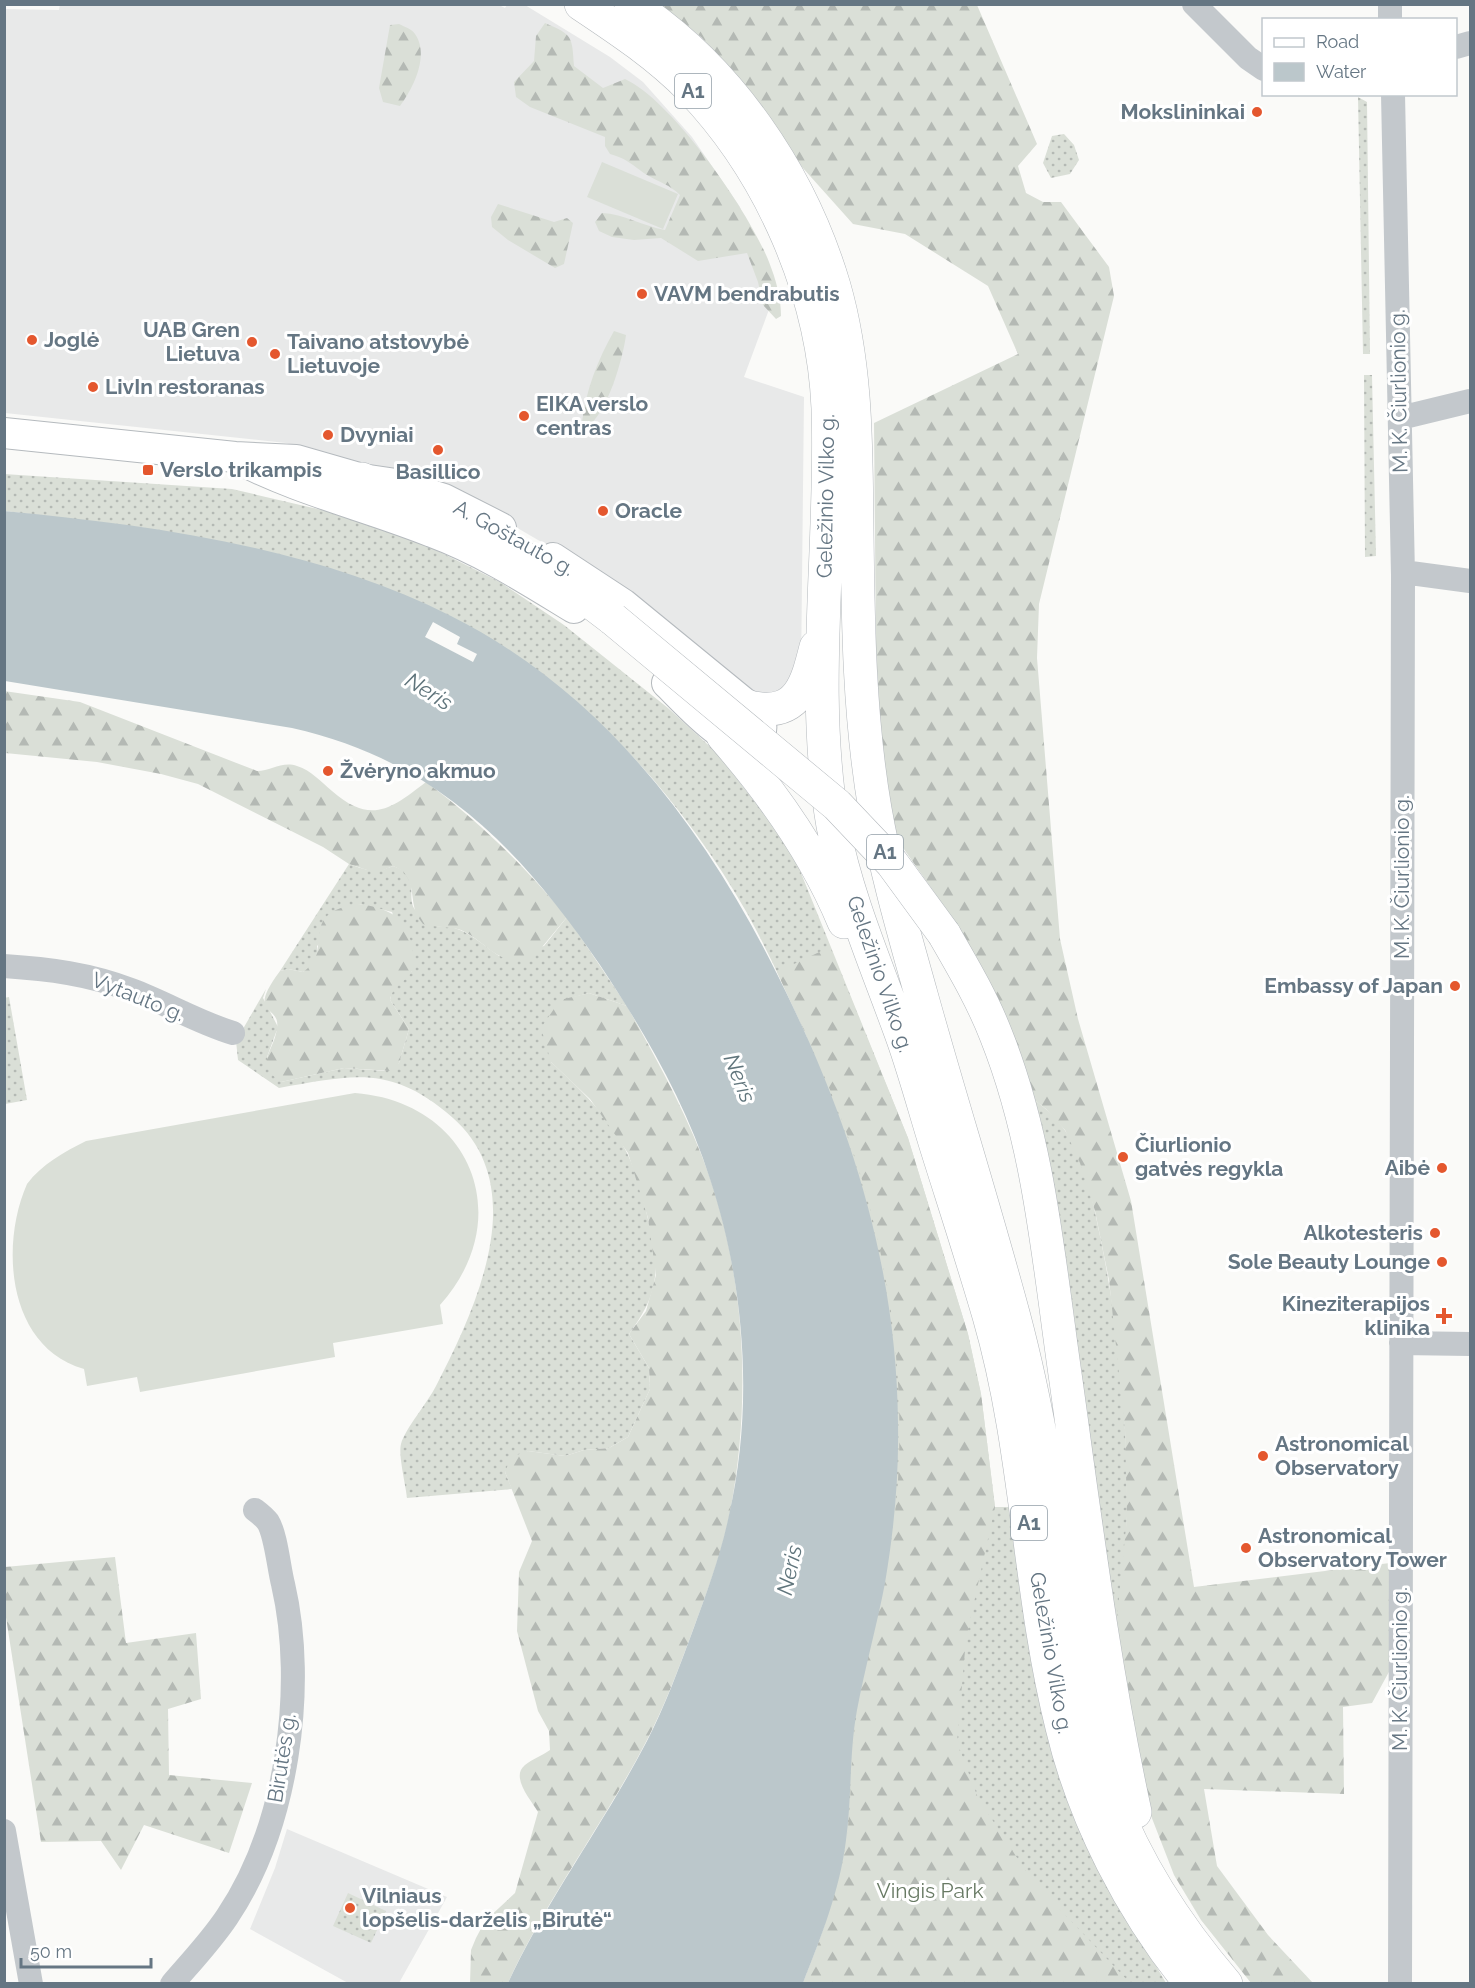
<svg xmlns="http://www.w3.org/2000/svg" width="1475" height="1988" font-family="Raleway,sans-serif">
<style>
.built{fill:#e8e9e9}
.grass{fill:url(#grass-dots)}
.forest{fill:url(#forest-firs)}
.garden{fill:#dadfd7}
.water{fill:#bbc7cb}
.pier{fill:#fafaf8}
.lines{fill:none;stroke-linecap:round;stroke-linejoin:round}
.major-casing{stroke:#b5babe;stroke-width:32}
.highway-casing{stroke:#b4b9bd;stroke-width:34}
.minor{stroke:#c3c8cc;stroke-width:24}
.major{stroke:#fff;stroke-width:30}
.highway{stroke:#fff;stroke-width:33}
.highway-bridge-casing{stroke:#b4b9bd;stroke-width:34;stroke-linecap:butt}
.highway-bridge{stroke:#fff;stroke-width:33}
.poi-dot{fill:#e4572e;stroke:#fff;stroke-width:2}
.labels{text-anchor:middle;stroke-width:6;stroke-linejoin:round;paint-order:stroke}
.shield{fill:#fff;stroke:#939fa8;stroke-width:1.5}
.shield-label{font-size:20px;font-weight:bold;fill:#657683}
.poi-label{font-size:21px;font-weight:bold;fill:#657683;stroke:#fff;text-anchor:start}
.street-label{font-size:21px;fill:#657683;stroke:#fff}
.park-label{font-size:21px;fill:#687a64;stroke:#fff}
.water-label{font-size:22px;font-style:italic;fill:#60757c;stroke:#fff}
</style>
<defs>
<pattern id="grass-dots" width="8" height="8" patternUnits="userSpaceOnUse" patternTransform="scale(1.5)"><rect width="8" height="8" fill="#dadfd7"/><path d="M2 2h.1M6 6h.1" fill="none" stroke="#b4b9b4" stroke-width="1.8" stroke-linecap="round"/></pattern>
<pattern id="forest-firs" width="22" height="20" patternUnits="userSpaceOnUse" patternTransform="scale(1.5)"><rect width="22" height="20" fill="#dadfd7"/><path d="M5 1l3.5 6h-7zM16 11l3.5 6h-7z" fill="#b4b9b4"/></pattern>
</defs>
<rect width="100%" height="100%" fill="#fafaf8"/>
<path class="built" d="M 60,4 L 497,4 L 505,8 L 507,5 L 525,5 L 610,57 L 643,82 L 692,137 L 740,207 L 774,296 L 744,377 L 804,397 L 801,673 L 763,702 L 610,579 L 559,544 L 550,547 L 507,522 L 328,454 L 286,443 L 5,413 L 4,9 L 59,10 Z
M 287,1829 L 447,1897 L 399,1983 L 348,1983 L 250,1929 L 275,1868 Z"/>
<path class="grass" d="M 1358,97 L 1367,102 L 1370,354 L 1363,354 Z
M 1064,134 L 1074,145 L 1079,160 L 1070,174 L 1051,178 L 1043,163 L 1052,136 Z
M 1364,375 L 1372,375 L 1376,556 L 1365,557 Z
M 4,474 L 232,489 L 356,518 L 430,547 L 500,582 L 564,625 L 668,708 L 717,753 L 778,832 L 799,868 L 908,1138 L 968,1334 L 981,1394 L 995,1507 L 1011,1507 L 1033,1666 L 1056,1767 L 1094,1860 L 1166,1983 L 803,1983 L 825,1928 L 807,1036 C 788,995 769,953 747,913 C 671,780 563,668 423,603 L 145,528 L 5,511 Z
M 349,864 C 366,870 376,874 393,866 C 423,876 404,897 416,911 C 435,934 441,922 460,930 C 474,936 487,948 499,956 L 544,946 L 567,917 L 627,1006 L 589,993 L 560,1001 L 551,1062 C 580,1089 610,1117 627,1153 C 639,1176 659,1253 655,1277 C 652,1300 642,1316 629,1334 L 649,1368 L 650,1389 L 628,1437 L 609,1448 L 584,1450 L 565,1456 L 528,1451 L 505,1472 L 512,1489 L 407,1498 C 406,1486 398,1455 401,1444 C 405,1429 428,1402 436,1386 C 475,1310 533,1189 453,1118 C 391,1064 354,1075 279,1088 L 238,1060 L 236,1041 L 266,989 L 263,998 L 278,1027 L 267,1057 L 281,1082 L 344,1068 L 385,1071 L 399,1063 L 409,1029 L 390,1000 L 392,990 L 412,971 L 392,912 L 359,904 L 317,946 C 318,959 314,966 303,972 L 288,969 L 280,971 Z
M 9,997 L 27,1100 L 5,1104 L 4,998 Z
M 1028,1095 C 1041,1105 1055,1115 1064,1129 C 1083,1155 1094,1204 1100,1236 C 1119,1327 1128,1423 1127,1516 C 1126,1556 1120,1597 1115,1638 Z
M 348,1893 L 386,1911 L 371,1943 L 333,1926 Z"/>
<path class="forest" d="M 660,5 L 977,5 L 1037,144 L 1018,166 L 1026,193 L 1043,202 L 1061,202 L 1109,267 L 1114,296 L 1039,604 L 1037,658 L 1060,939 L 1078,1019 L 1131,1201 L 1194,1587 L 1390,1563 L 1390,1670 L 1372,1703 L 1343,1707 L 1344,1794 L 1204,1789 L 1217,1866 L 1268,1935 L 1313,1983 L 1251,1983 L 1201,1920 L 1174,1875 L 1141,1790 L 1115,1638 L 1127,1517 L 1125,1430 L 1109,1280 L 1095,1211 L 1080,1163 L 1065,1130 L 1046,1109 L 1028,1095 L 955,922 L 894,835 L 882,760 L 876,652 L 874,423 L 1018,354 L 988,286 L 905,234 L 853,224 L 802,167 L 759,102 L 701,37 Z
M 545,23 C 573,35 572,36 574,66 L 603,88 L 625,79 C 673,101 750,213 769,262 C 776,280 781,297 781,316 L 776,319 L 763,305 L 758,282 L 747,253 L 698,261 L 661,238 L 634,240 L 612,237 L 599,231 L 595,222 L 602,213 C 624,214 643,226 665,230 L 680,195 C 670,185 659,182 647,175 C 632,165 628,159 610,154 L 605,146 L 605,137 L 530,107 L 516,97 L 514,82 L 534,61 L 536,36 Z
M 399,24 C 405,27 412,29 415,34 C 430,55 413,89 400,106 L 383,102 L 379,88 L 390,25 Z
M 498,204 L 554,222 L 567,218 L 573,223 L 564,264 L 555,268 L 508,240 L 492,227 L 491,217 Z
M 614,331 L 626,335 C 623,359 607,414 587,427 L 582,422 C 586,390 598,359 614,331 Z
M 4,691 L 80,702 L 257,771 C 271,771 282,761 297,766 C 312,771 320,781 332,791 C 371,825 391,809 426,782 C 481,823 522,864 567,917 L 533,958 C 497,968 489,943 461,930 C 449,926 435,928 423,924 C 419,919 415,913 414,906 C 411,888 412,873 393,866 L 381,871 L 370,871 L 349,864 L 323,847 L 198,784 L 161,774 L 97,762 L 5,753 Z
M 359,904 C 392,909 408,918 413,952 C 414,958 416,966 412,971 C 405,983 393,985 390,1000 L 409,1029 L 399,1063 L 391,1071 L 344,1068 L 281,1082 C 253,1062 274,1053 277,1028 C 281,1004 245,1018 280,971 L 288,969 L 303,972 C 336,952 295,912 359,904 Z
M 830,947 L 908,1138 L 968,1334 L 981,1394 L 995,1507 L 966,1639 L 957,1742 L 978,1798 L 1031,1879 L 1130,1983 L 803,1983 C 820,1939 837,1895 845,1849 C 853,1804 849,1758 857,1713 C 869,1635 893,1561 898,1481 C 906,1351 882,1218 833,1097 C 816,1055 796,1014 777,972 Z
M 589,993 L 627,1006 C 658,1062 689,1117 710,1178 C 746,1284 751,1403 730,1512 C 722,1555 705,1597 690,1638 C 677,1673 664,1707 647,1740 C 604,1823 547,1898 508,1983 L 470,1984 L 471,1950 L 476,1938 L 485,1921 L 515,1893 L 538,1812 C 531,1800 510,1777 525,1765 C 532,1759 542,1756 550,1750 L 549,1731 L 538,1711 L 517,1631 L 519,1572 L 532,1541 L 505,1472 L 511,1457 L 528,1451 L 565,1456 L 584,1450 L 609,1448 L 628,1437 L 650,1389 L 649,1368 L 629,1334 L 646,1311 L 656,1275 L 648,1218 L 628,1153 L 590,1099 L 551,1062 L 541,1028 L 560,1000 Z
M 115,1557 L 126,1643 L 196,1633 L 201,1699 L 168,1709 L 169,1775 L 252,1783 L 229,1853 L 144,1825 L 121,1870 L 101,1841 L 41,1842 L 5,1611 L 5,1567 Z"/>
<path class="garden" d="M 602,162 L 678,194 L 663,229 L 587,197 Z
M 355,1093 C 471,1102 518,1218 440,1305 L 443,1324 L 333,1343 L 335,1357 L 140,1392 L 137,1377 L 87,1386 L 84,1369 C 7,1347 0,1245 27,1184 C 42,1164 64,1152 86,1141 Z"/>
<path class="water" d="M 4,511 C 153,525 317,548 451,616 C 614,698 719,848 794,1009 C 856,1140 897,1277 898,1423 C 899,1477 894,1530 885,1583 C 877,1625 865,1667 857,1710 C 849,1753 852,1797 846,1840 C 840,1890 821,1937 803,1983 L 508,1983 C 547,1899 604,1824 647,1741 C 665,1706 679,1668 693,1630 C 707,1592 721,1554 729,1515 C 754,1406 745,1285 710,1179 C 686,1103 644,1031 600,965 C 520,848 435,760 292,728 L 5,681 Z"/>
<path class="pier" d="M 433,622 L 460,637 L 457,644 L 477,654 L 473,662 L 425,637 Z"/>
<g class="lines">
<defs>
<path id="major" d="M 4,433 L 235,457 L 296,460 L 362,479 L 396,484 L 444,499 L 501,528
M 235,457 C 297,490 367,506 432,532 C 483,551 528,580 574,608
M 553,558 L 623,604 L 744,703 L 754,708 C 759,717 766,728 757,738 C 737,761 682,697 667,683"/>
<path id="highway" d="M 581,4 C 620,30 659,56 691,89 C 771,173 823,292 828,408 C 833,547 809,688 833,826 C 847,899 878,969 903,1039 C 916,1076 926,1114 938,1152 C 955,1206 973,1261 989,1316 C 1028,1450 1028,1592 1062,1727 C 1084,1819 1131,1910 1191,1984
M 631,4 C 730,69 801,175 834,286 C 857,366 856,447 857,529 C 858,623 859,716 875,809 C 886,872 904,933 921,994 C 951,1102 985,1209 1014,1317 C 1048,1445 1062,1578 1084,1709 C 1092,1739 1099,1769 1111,1797 C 1137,1865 1179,1929 1226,1984
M 362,479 C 399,501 439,515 478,534 C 527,557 571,586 613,619
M 754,708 C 799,716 807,683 816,647
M 723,736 C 772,792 815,852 844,922
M 944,934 C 963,967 982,999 996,1035 C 1040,1145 1049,1265 1066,1381 C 1086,1525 1104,1670 1135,1812"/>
</defs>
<use href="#major" class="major-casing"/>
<use href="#highway" class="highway-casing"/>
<path class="minor" d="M 1194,4 L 1248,58 L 1264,69
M 1390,4 L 1390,20
M 1456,47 L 1470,43
M 1393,94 L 1403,575 L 1400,1984
M 1400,418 L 1470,401
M 1403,572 L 1470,581
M 4,966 C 49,969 89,974 131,990 C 166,1003 197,1022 233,1033
M 1401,1343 L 1470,1344
M 4,1831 L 31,1984
M 172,1984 C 191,1962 211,1941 227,1917 C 287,1828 307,1688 283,1584 C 279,1569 276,1535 268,1522 C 265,1518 259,1513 255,1510"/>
<use href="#major" class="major"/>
<use href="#highway" class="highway"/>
<defs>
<path id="highway-bridge" d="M 613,619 L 837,805 L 892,863 L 944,934"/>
</defs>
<use href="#highway-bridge" class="highway-bridge-casing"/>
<use href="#highway-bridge" class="highway-bridge"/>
</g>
<g class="poi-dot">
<circle cx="1257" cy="112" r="6"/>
<circle cx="642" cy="294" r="6"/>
<circle cx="32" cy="340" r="6"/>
<circle cx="252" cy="342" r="6"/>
<circle cx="275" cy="354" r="6"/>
<circle cx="93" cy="387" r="6"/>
<circle cx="524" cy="416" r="6"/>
<circle cx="328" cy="435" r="6"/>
<circle cx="438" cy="450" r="6"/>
<rect x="142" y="464" width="12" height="12" rx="3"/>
<circle cx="603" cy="511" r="6"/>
<circle cx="328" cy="771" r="6"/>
<circle cx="1455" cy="986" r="6"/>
<circle cx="1123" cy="1157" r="6"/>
<circle cx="1442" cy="1168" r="6"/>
<circle cx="1435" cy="1233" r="6"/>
<circle cx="1442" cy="1262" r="6"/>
<path d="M1441 1307h6v6h6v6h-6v6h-6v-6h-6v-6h6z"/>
<circle cx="1263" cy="1456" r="6"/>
<circle cx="1246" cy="1548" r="6"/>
<circle cx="350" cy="1908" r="6"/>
</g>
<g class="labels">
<g class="shield">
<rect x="675" y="74" width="36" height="34" rx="4.5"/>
<rect x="867" y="835" width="36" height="34" rx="4.5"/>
<rect x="1011" y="1506" width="36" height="34" rx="4.5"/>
</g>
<g class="shield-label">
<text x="693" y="98">A1</text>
<text x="885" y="859">A1</text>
<text x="1029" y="1530">A1</text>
</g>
<g class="poi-label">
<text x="1245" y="119" text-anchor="end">Mokslininkai</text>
<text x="654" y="301">VAVM bendrabutis</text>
<text x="240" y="337" text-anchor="end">UAB Gren<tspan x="240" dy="24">Lietuva</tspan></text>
<text x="44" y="347">Joglė</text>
<text x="287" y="349">Taivano atstovybė<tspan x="287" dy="24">Lietuvoje</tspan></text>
<text x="105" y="394">LivIn restoranas</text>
<text x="536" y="411">EIKA verslo<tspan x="536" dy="24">centras</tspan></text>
<text x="340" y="442">Dvyniai</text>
<text x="160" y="477">Verslo trikampis</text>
<text x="438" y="479" text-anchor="middle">Basillico</text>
<text x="615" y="518">Oracle</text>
<text x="340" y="778">Žvėryno akmuo</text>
<text x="1443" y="993" text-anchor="end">Embassy of Japan</text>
<text x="1135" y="1152">Čiurlionio<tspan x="1135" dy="24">gatvės regykla</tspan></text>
<text x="1430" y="1175" text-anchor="end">Aibė</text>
<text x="1423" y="1240" text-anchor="end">Alkotesteris</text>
<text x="1430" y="1269" text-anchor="end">Sole Beauty Lounge</text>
<text x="1430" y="1311" text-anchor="end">Kineziterapijos<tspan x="1430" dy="24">klinika</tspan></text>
<text x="1275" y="1451">Astronomical<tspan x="1275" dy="24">Observatory</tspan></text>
<text x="1258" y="1543">Astronomical<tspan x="1258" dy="24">Observatory Tower</tspan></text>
<text x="362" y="1903">Vilniaus<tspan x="362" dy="24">lopšelis-darželis „Birutė“</tspan></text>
</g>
<g class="street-label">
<text transform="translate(1399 391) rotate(-91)" y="7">M. K. Čiurlionio g.</text>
<text transform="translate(826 496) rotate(-89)" y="7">Geležinio Vilko g.</text>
<text transform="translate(514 538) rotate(29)" y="7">A. Goštauto g.</text>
<text transform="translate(1402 877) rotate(-90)" y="7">M. K. Čiurlionio g.</text>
<text transform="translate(880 974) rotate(71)" y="7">Geležinio Vilko g.</text>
<text transform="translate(138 997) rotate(22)" y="7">Vytauto g.</text>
<text transform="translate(1051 1653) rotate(80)" y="7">Geležinio Vilko g.</text>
<text transform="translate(1400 1669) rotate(-90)" y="7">M. K. Čiurlionio g.</text>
<text transform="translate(282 1758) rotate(-81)" y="7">Birutės g.</text>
</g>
<g class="park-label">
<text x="930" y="1898">Vingis Park</text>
</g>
<g class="water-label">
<text transform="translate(429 691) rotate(32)" y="8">Neris</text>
<text transform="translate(740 1078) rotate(68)" y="8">Neris</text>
<text transform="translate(789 1570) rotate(-78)" y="8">Neris</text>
</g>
</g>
<rect width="1475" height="1988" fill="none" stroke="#657683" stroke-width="12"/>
<rect x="1262" y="18" width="195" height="78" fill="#ffffff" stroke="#c1c8cd" stroke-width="1.5"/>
<rect x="1274" y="38" width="30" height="9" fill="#ffffff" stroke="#c1c8cd" stroke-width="1.5"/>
<text x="1316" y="48" font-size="18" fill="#657683">Road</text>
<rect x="1274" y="63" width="30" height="18" fill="#bbc7cb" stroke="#c1c8cd" stroke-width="1.5"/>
<text x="1316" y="78" font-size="18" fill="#657683">Water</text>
<path d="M21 1958v9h130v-9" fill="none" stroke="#657683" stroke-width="3"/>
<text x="30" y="1958" font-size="18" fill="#657683" stroke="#ffffff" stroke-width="4.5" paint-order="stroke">50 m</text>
</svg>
